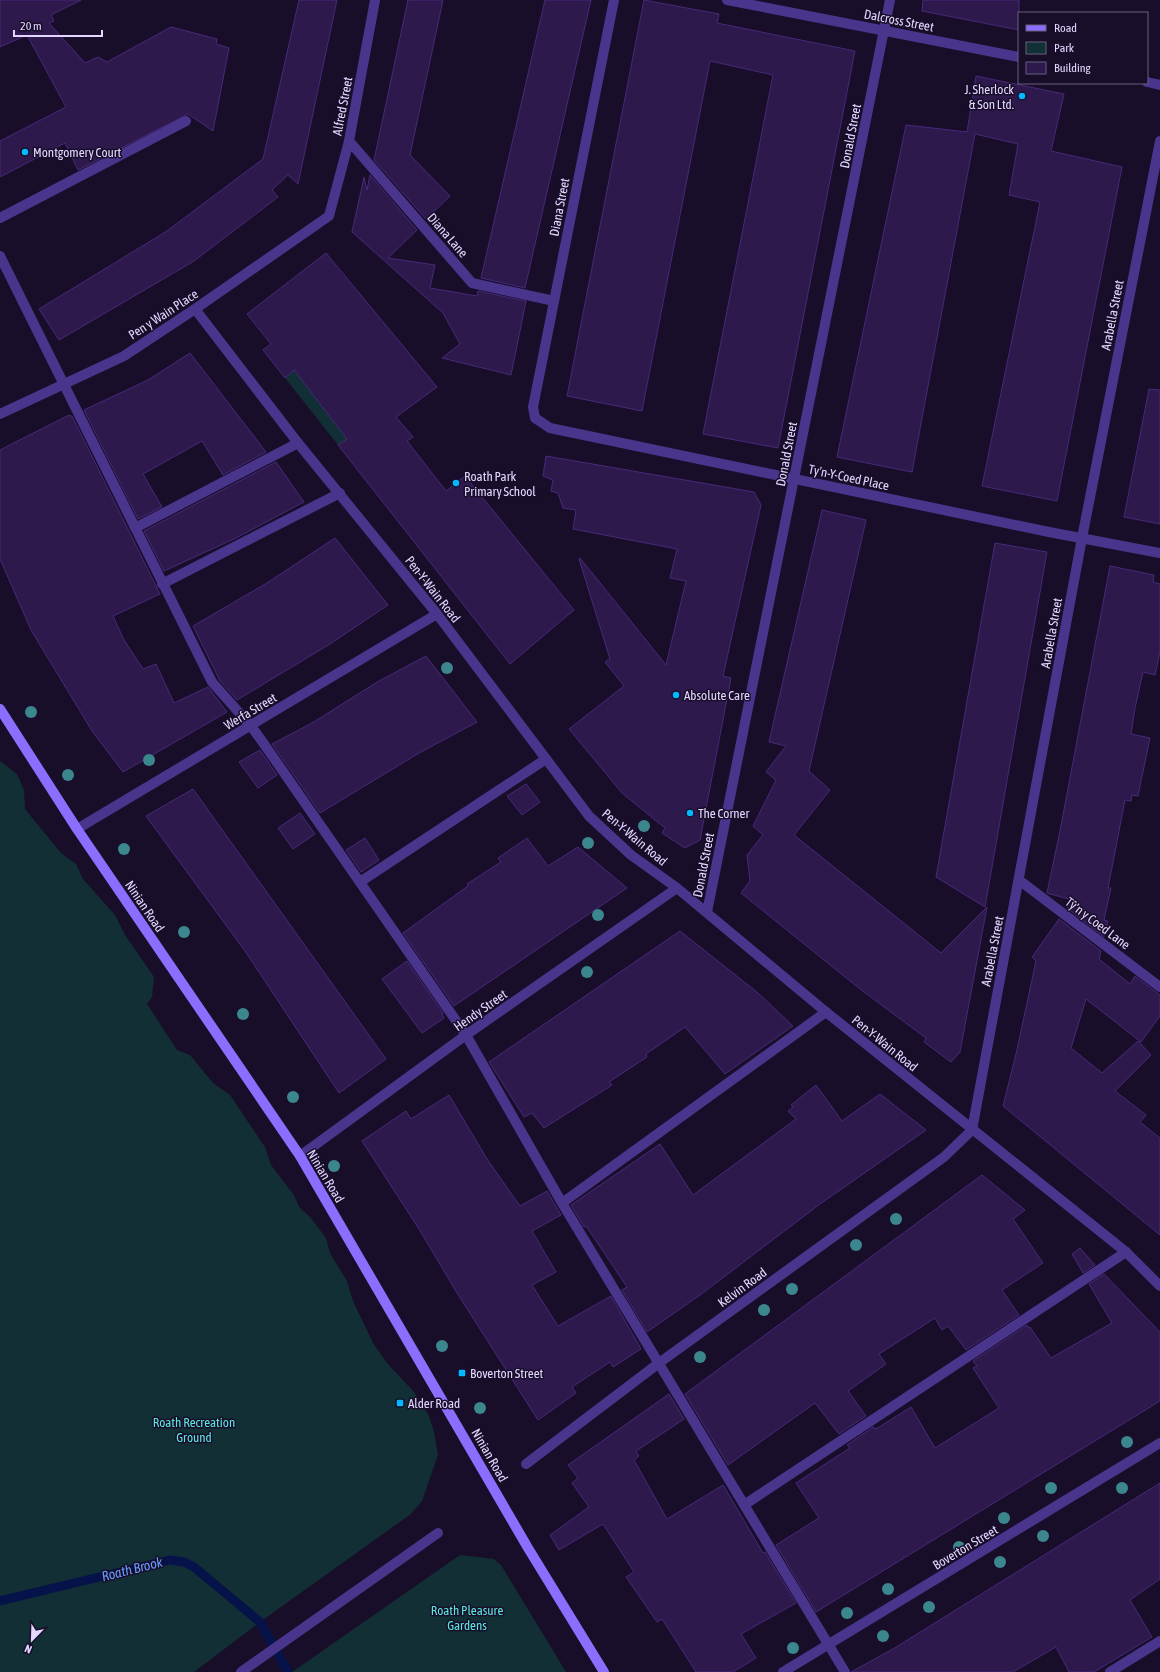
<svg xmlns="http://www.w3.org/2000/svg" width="1160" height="1672" font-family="'Asap Condensed',sans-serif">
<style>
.green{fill:#112f34}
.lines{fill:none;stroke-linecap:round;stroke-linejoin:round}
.stream{stroke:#06134b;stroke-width:9}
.building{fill:#2d194c;stroke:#48297a}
.lane{stroke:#49368c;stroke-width:10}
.street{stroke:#49368c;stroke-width:10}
.secondary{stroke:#8c6eff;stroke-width:10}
.tree{fill:#3c868e}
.poi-dot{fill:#03b8ff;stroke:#180e2a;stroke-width:1.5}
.labels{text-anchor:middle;stroke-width:3;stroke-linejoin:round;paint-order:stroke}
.street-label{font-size:13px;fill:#e3d7ff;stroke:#180e2a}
.poi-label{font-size:13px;fill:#e3d7ff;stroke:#180e2a;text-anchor:start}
.park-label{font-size:13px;fill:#59e9df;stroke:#180e2a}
.water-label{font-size:14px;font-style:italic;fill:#659cff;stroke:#180e2a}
</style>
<rect width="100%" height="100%" fill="#180e2a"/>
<path class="green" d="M 294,370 L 347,439 L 338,445 L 285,378 Z
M 0,761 L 17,774 L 24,790 L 25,809 L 61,853 L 76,864 L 83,879 L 115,915 L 125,935 L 154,977 L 152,997 L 147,1004 L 177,1050 L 190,1055 L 213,1083 L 230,1095 L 265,1147 L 271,1165 L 294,1195 L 299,1207 L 311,1218 L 326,1238 L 330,1253 L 347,1281 L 353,1301 L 373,1343 L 387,1363 L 414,1392 L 429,1416 L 434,1432 L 438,1455 L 422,1501 L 411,1514 L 260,1622 L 194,1672 L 0,1672 Z
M 460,1555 L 494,1559 L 501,1565 L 566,1672 L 292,1672 Z"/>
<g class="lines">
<path class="stream" d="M 0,1601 L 170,1560 L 184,1562 L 194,1567 L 260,1622 L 288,1672"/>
</g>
<path class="building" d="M 0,0 L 81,0 L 51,15 L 54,21 L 49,23 L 85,63 L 98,57 L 107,62 L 171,27 L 217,39 L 216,44 L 229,48 L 213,131 L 188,114 L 78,170 L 65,143 L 0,177 L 0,141 L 66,107 L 27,35 L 0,47 Z
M 299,0 L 337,0 L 298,184 L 288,175 L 272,190 L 278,197 L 194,261 L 59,340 L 39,309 L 167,231 L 263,159 Z
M 408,0 L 443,0 L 410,155 L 450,196 L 426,219 L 374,160 Z
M 545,0 L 591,0 L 525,288 L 481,278 Z
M 644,0 L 719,14 L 717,23 L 855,51 L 778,448 L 703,434 L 773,75 L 710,61 L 642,411 L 567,396 Z
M 923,0 L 1019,0 L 1019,30 L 922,11 Z
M 976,76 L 1064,94 L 1051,151 L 1122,167 L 1057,501 L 982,486 L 1040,202 L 1009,195 L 1018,144 L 975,134 L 912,472 L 837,457 L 906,125 L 967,132 Z
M 370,175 L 417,230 L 388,258 L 435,265 L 430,288 L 477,296 L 478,291 L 526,301 L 511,375 L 442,358 L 460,344 L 443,313 L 352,232 L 364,177 L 367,190 Z
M 326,253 L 437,387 L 396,417 L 413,437 L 407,441 L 446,491 L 465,476 L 574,610 L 510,664 L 338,445 L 347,439 L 294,370 L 285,378 L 263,350 L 271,344 L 247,314 Z
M 190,353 L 266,452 L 223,475 L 202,441 L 143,474 L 162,507 L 138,519 L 84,410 L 148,380 Z
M 1149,389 L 1160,390 L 1160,524 L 1124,517 Z
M 69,415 L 70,416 L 72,416 L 160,594 L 113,616 L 124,640 L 143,669 L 156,664 L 174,703 L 208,687 L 227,712 L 123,772 L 92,731 L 31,630 L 0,559 L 0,450 Z
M 546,456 L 754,492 L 761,505 L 723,676 L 731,678 L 700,840 L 685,848 L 662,833 L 665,828 L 622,793 L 569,729 L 624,686 L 605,662 L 610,659 L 579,559 L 580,558 L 666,665 L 686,581 L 670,578 L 677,549 L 573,529 L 576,510 L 563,508 L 558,493 L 551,491 L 553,480 L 543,476 Z
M 276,462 L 304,502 L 236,538 L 164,571 L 144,531 Z
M 822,510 L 866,520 L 809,771 L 830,790 L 794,835 L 941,953 L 987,907 L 960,1052 L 951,1062 L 924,1042 L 926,1038 L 860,989 L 741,893 L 750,881 L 747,855 L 763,835 L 753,826 L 776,780 L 766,772 L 786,746 L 769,742 Z
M 335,538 L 388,605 L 330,644 L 237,700 L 220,681 L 193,626 L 267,583 Z
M 995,543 L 1047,552 L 985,907 L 936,877 Z
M 1110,566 L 1154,575 L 1153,582 L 1160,584 L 1160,652 L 1155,675 L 1143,672 L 1135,708 L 1131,734 L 1150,738 L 1138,796 L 1132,795 L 1131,801 L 1125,800 L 1108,888 L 1111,888 L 1104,920 L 1108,921 L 1104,937 L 1067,908 L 1072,900 L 1047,893 L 1060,831 Z
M 426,656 L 477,722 L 419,753 L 320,813 L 272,744 L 312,723 L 379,681 Z
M 260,750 L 277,775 L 258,788 L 239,762 Z
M 526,784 L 540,802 L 522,815 L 507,796 Z
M 193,789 L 386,1059 L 339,1093 L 245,951 L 146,816 Z
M 300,813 L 315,834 L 293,849 L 278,828 Z
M 365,838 L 379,860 L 361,872 L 346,850 Z
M 527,838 L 548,866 L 578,847 L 627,888 L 454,1006 L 403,933 L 468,886 L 467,884 L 501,862 L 498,858 Z
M 1059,919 L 1101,951 L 1099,959 L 1130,984 L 1135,976 L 1160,995 L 1160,1016 L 1141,1042 L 1086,999 L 1071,1048 L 1102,1073 L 1138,1041 L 1151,1055 L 1115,1091 L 1146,1115 L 1140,1122 L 1160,1138 L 1160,1235 L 1003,1106 L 1016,1054 L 1036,961 L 1032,957 Z
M 680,931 L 758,993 L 793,1026 L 725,1074 L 685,1027 L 646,1054 L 647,1057 L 609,1082 L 612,1085 L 544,1128 L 532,1113 L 524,1117 L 489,1062 Z
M 407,961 L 443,1013 L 442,1014 L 444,1018 L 422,1033 L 382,979 Z
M 816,1085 L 842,1121 L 880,1094 L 926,1130 L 820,1204 L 700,1295 L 647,1332 L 622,1290 L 627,1287 L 586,1226 L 584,1227 L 571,1205 L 660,1144 L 693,1195 L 796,1119 L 788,1111 L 793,1107 L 791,1105 Z
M 449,1095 L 487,1159 L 520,1206 L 547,1191 L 561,1215 L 532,1231 L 556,1272 L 532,1285 L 558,1326 L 611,1296 L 641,1349 L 613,1367 L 610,1362 L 572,1387 L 576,1393 L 538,1420 L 457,1293 L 419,1229 L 362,1141 L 406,1111 L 411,1119 Z
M 982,1175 L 1025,1210 L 1013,1219 L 1043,1263 L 1002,1290 L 1019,1315 L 966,1350 L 948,1326 L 942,1330 L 935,1318 L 879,1354 L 886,1364 L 848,1391 L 866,1416 L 839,1434 L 815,1403 L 728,1465 L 685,1394 Z
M 1080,1248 L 1095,1265 L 1083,1273 L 1072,1254 Z
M 1104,1274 L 1160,1332 L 1160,1401 L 816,1612 L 776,1545 L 819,1518 L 796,1483 L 850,1448 L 847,1445 L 873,1427 L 876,1429 L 911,1407 L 935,1448 L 999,1408 L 973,1368 L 977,1366 L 973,1361 L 1027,1325 L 1028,1328 L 1030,1327 L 1051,1358 L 1112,1323 L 1089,1284 Z
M 669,1394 L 684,1419 L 636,1451 L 639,1456 L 634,1460 L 667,1519 L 723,1485 L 763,1553 L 765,1552 L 796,1603 L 741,1634 L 756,1658 L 733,1672 L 696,1672 L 662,1619 L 657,1622 L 626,1577 L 634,1572 L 603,1524 L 559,1550 L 550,1535 L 589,1507 L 572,1483 L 578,1478 L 568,1465 Z
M 1160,1483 L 1160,1579 L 1130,1600 L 1152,1637 L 1094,1672 L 1069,1672 L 1056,1647 L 1013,1672 L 851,1672 L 893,1649 Z"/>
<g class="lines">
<path class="lane" d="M 349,141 L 472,283 L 554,301
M 0,218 L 186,121
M 0,256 L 212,682 L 251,726 L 264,744 L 466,1035 L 562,1203 L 845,1672
M 135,528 L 298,443
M 162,584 L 340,493
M 1019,880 L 1160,987
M 360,882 L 546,759
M 562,1203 L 826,1012
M 744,1505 L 1126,1252
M 1110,1672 L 1160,1641"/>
<path class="street" d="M 614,0 L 533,407 L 535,418 L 550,428 L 1049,532 L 1160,553
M 727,0 L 1019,57
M 1147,82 L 1160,85
M 195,309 L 298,443 L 437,614 L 589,816 L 631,855 L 677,888 L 826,1012 L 1126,1252 L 1160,1286
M 0,414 L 124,356 L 195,309 L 329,216 L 349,141 L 375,0
M 77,829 L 437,614
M 707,912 L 890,0
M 972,1130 L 1082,538 L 1160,141
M 300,1156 L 466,1035 L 677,888
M 526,1464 L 659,1363 L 944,1157 L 972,1130
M 241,1672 L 438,1533
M 783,1672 L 1160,1443"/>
<path class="secondary" d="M 0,709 L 77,829 L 300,1156 L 528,1548 L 604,1672"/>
</g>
<g class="tree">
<circle cx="447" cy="668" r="6"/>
<circle cx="31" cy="712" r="6"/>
<circle cx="149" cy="760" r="6"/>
<circle cx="68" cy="775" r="6"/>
<circle cx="644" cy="826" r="6"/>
<circle cx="588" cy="843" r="6"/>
<circle cx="124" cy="849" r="6"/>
<circle cx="598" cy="915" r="6"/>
<circle cx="184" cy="932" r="6"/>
<circle cx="587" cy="972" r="6"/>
<circle cx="243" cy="1014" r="6"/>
<circle cx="293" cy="1097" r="6"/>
<circle cx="334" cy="1166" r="6"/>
<circle cx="896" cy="1219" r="6"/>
<circle cx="856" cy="1245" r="6"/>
<circle cx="792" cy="1289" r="6"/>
<circle cx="764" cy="1310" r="6"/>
<circle cx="442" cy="1346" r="6"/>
<circle cx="700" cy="1357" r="6"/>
<circle cx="480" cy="1408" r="6"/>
<circle cx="1127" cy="1442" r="6"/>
<circle cx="1051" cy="1488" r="6"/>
<circle cx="1122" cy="1488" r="6"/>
<circle cx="1004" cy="1518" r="6"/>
<circle cx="1043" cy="1536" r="6"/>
<circle cx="959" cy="1547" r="6"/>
<circle cx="1000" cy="1562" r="6"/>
<circle cx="888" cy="1589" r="6"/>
<circle cx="929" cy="1607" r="6"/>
<circle cx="847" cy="1613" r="6"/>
<circle cx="883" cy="1636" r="6"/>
<circle cx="793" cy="1648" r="6"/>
</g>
<g class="poi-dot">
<circle cx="1022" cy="96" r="4"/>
<circle cx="25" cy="152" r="4"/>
<circle cx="456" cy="483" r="4"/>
<circle cx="676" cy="695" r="4"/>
<circle cx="690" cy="813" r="4"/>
<rect x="458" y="1369" width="8" height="8" rx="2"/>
<rect x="396" y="1399" width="8" height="8" rx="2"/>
</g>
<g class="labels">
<g class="street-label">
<text transform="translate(899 20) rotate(11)" y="5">Dalcross Street</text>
<text transform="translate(342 106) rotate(-79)" y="5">Alfred Street</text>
<text transform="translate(850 136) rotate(-79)" y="5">Donald Street</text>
<text transform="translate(559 207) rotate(-79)" y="5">Diana Street</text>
<text transform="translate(448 235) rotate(49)" y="5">Diana Lane</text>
<text transform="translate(163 314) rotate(-33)" y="5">Pen y Wain Place</text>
<text transform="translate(1112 315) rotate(-79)" y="5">Arabella Street</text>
<text transform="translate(786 454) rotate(-79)" y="5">Donald Street</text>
<text transform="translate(849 477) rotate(12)" y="5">Ty'n-Y-Coed Place</text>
<text transform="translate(433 589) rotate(52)" y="5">Pen-Y-Wain Road</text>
<text transform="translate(1051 633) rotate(-80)" y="5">Arabella Street</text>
<text transform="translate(250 711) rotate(-31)" y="5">Werfa Street</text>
<text transform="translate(635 837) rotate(40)" y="5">Pen-Y-Wain Road</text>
<text transform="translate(703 865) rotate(-79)" y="5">Donald Street</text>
<text transform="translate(145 906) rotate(56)" y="5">Ninian Road</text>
<text transform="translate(1098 923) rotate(37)" y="5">Tŷ'n y Coed Lane</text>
<text transform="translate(992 951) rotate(-79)" y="5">Arabella Street</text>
<text transform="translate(480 1010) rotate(-35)" y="5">Hendy Street</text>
<text transform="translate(885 1043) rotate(39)" y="5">Pen-Y-Wain Road</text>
<text transform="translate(326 1176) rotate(59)" y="5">Ninian Road</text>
<text transform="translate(742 1287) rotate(-36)" y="5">Kelvin Road</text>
<text transform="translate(490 1455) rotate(60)" y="5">Ninian Road</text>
<text transform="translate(965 1547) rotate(-31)" y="5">Boverton Street</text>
</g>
<g class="poi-label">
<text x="1014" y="94" text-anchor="end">J. Sherlock<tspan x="1014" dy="15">&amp; Son Ltd.</tspan></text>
<text x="33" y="157">Montgomery Court</text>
<text x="464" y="481">Roath Park<tspan x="464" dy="15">Primary School</tspan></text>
<text x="684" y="700">Absolute Care</text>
<text x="698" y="818">The Corner</text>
<text x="470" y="1378">Boverton Street</text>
<text x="408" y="1408">Alder Road</text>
</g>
<g class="park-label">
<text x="194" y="1427">Roath Recreation<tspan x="194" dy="15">Ground</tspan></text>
<text x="467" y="1615">Roath Pleasure<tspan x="467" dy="15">Gardens</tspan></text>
</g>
<g class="water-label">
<text transform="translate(132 1569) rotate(-14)" y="5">Roath Brook</text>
</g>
</g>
<rect x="1018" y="12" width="130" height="72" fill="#180e2a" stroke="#695e7f"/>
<rect x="1026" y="25" width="20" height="6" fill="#8c6eff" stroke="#695e7f"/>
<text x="1054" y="32" font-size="12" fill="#e3d7ff">Road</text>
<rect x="1026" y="42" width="20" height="12" fill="#112f34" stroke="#695e7f"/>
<text x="1054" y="52" font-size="12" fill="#e3d7ff">Park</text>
<rect x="1026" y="62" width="20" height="12" fill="#2d194c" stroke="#695e7f"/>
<text x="1054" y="72" font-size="12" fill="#e3d7ff">Building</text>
<g transform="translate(32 1640) rotate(203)" stroke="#180e2a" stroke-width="3" paint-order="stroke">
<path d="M0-3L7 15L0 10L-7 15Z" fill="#e3d7ff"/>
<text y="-6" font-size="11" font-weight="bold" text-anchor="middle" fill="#e3d7ff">N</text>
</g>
<path d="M14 30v6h88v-6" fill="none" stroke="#e3d7ff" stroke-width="2"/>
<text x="20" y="30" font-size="12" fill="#e3d7ff" stroke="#180e2a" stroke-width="3" paint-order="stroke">20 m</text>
</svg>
